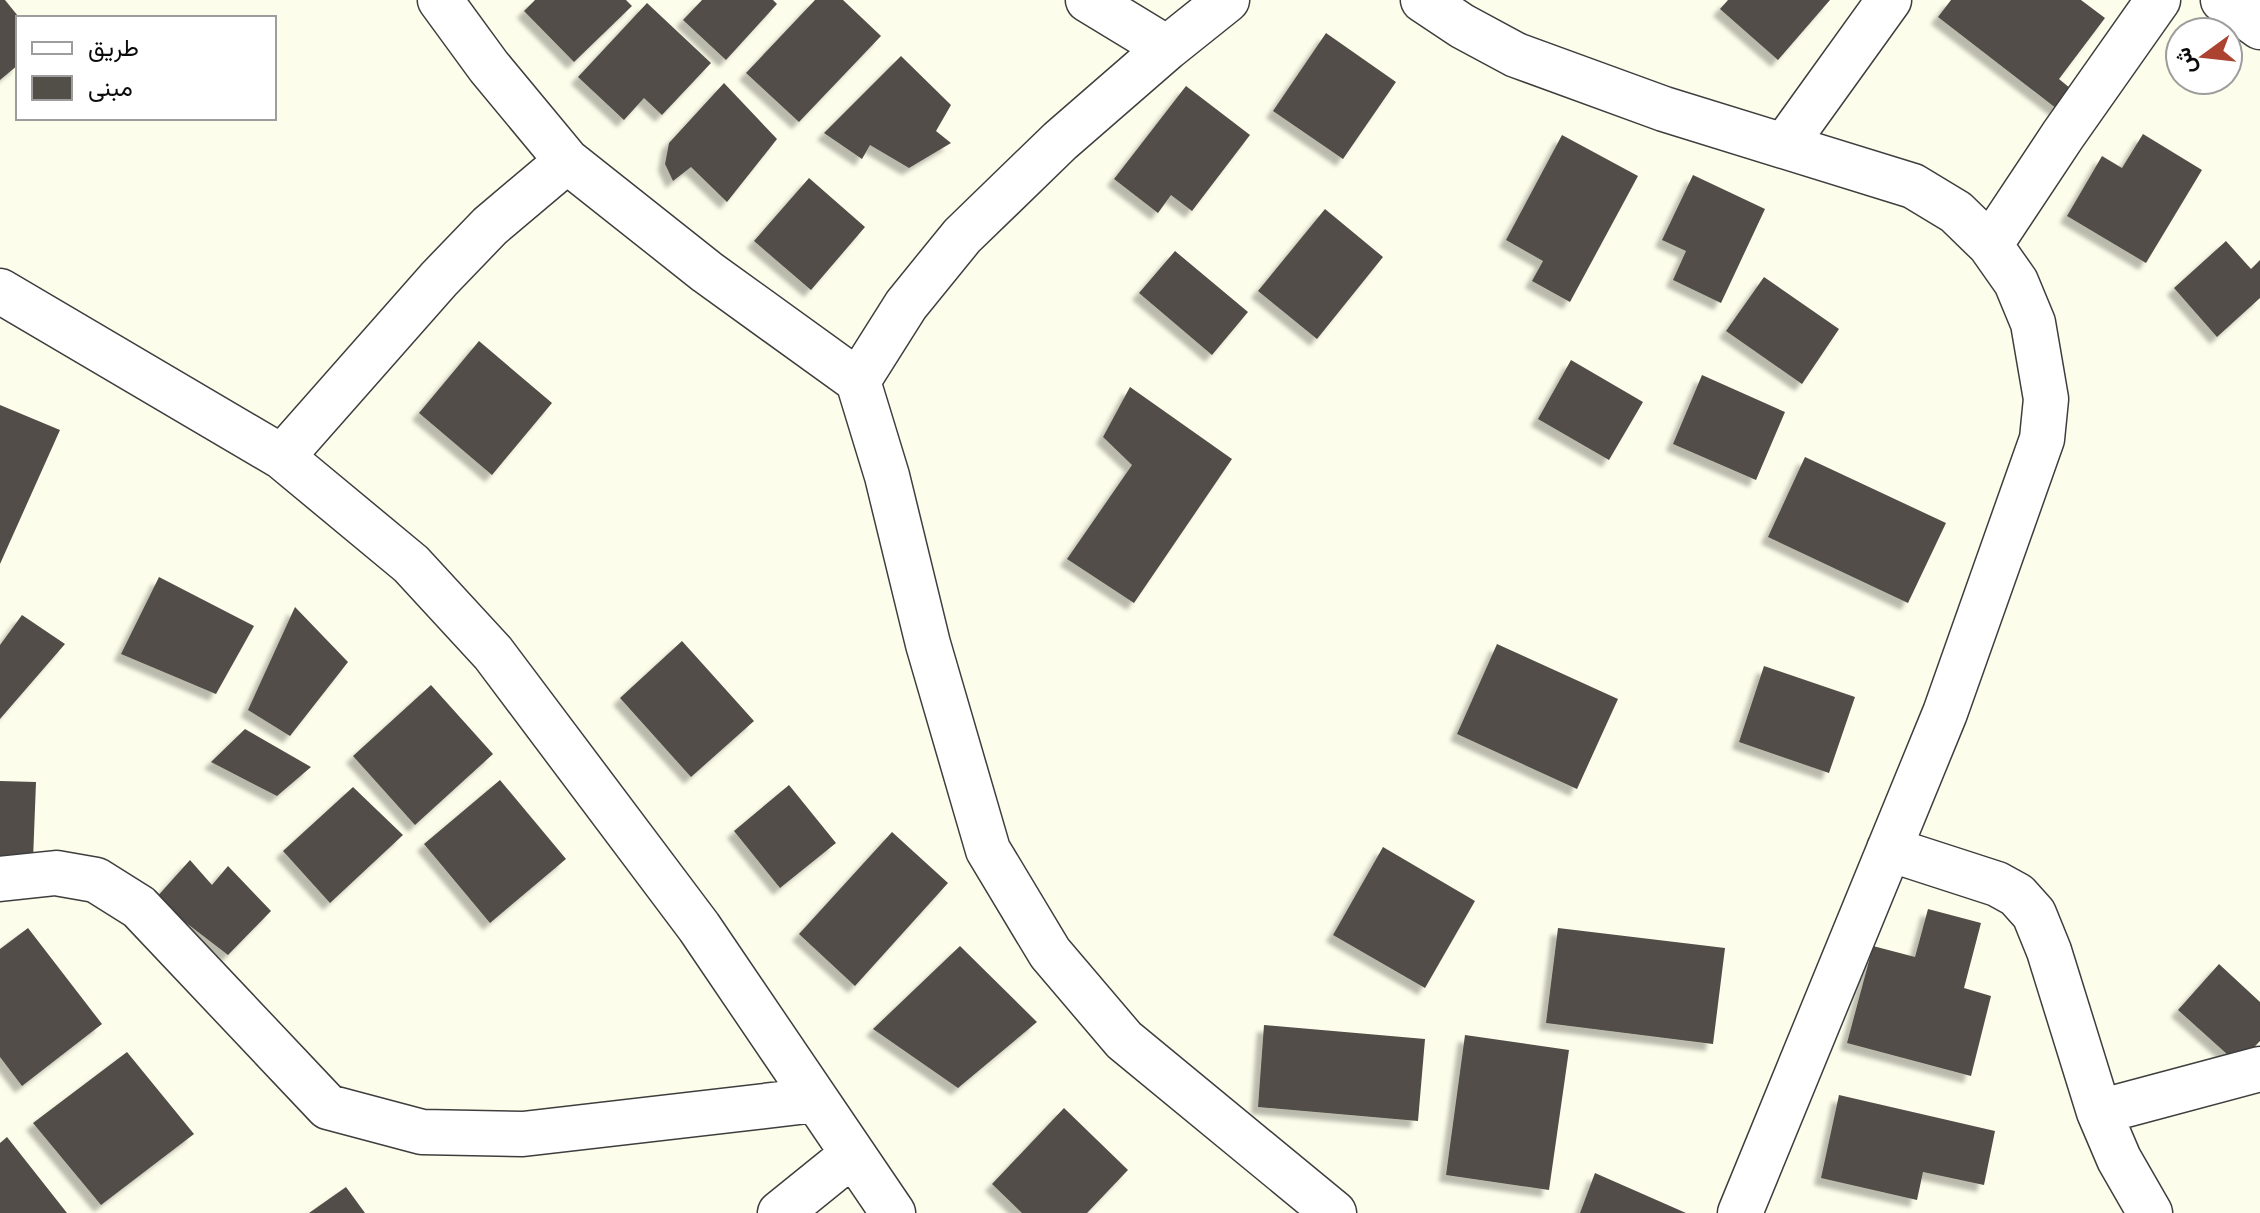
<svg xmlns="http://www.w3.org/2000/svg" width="2260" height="1213" font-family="'Crimson Pro',Vazirmatn,serif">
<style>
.building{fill:#524e48;filter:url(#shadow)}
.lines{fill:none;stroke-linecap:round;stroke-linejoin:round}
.minor-casing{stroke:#3e3e3e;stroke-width:47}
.minor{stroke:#fff;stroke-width:44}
</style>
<defs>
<filter id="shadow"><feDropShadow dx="-7" dy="7" stdDeviation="2" flood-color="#0004"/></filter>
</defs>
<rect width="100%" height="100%" fill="#fdfdeb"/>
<path class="building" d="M 0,0 L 5,0 L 18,16 L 18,65 L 0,80 Z
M 535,0 L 626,0 L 632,6 L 574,62 L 524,11 Z
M 702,0 L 773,0 L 777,4 L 726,60 L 683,20 Z
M 815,0 L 843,0 L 881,36 L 799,122 L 746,73 Z
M 1728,0 L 1830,0 L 1778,60 L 1720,9 Z
M 1951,0 L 2081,0 L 2105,18 L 2059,79 L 2076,93 L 2061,112 L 1938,17 Z
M 647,3 L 711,63 L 662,115 L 644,98 L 624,120 L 578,77 Z
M 1326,33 L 1396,82 L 1343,159 L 1273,111 Z
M 901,56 L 951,105 L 936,131 L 951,143 L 909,168 L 870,145 L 862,159 L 824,133 Z
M 724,83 L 777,139 L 727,202 L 691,167 L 673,181 L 665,164 L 669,143 Z
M 1186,86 L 1250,135 L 1192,211 L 1171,195 L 1158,213 L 1114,179 Z
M 2143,134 L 2202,170 L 2146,263 L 2067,216 L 2102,156 L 2122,168 Z
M 1562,135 L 1638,176 L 1570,302 L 1532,281 L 1543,261 L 1506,240 Z
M 1693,175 L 1765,209 L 1721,303 L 1673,280 L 1686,251 L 1662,240 Z
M 809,178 L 865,227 L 811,290 L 754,241 Z
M 1325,209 L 1383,257 L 1317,339 L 1258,291 Z
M 2226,241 L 2251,269 L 2260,260 L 2260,298 L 2217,337 L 2174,288 Z
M 1175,251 L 1248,312 L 1212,355 L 1139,293 Z
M 1764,277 L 1839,329 L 1802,384 L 1726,331 Z
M 479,341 L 552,403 L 492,475 L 419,413 Z
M 1571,360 L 1643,402 L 1609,460 L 1538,419 Z
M 1702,375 L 1785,412 L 1756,480 L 1673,444 Z
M 1130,387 L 1232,459 L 1134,603 L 1067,559 L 1132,465 L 1103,437 Z
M 0,405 L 60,430 L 0,564 Z
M 1805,457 L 1946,523 L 1908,603 L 1768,537 Z
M 159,577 L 254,626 L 216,694 L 121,654 Z
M 295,607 L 348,662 L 290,736 L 248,710 Z
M 22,615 L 65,644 L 0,719 L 0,645 Z
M 682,641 L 754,721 L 691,777 L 620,698 Z
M 1497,644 L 1618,699 L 1577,789 L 1457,734 Z
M 1764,666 L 1855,697 L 1829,773 L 1739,742 Z
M 431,685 L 493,754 L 415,825 L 353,756 Z
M 245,729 L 311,767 L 277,796 L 211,762 Z
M 500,780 L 566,859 L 490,923 L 424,844 Z
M 0,781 L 36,782 L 33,860 L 0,858 Z
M 789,785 L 836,843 L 780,888 L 734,831 Z
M 353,787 L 403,835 L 330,903 L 283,851 Z
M 892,832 L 948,883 L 855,986 L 799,934 Z
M 1383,847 L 1475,901 L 1425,988 L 1333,935 Z
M 190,860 L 212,885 L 228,866 L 271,911 L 228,955 L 155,899 Z
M 1928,909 L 1981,923 L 1964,988 L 1991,996 L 1971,1076 L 1847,1043 L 1873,946 L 1915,957 Z
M 28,928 L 102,1024 L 22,1086 L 0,1057 L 0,949 Z
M 1558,928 L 1725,948 L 1713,1044 L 1546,1023 Z
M 960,946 L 1037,1022 L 958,1088 L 873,1029 Z
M 2219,964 L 2260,1002 L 2260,1041 L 2238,1064 L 2178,1010 Z
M 1264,1025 L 1425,1039 L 1418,1121 L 1258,1107 Z
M 1465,1035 L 1569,1050 L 1549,1190 L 1446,1175 Z
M 127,1052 L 194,1134 L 101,1205 L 33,1123 Z
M 1839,1095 L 1995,1131 L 1984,1185 L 1923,1172 L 1917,1200 L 1821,1178 Z
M 1064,1108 L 1128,1170 L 1087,1213 L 1022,1213 L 992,1184 Z
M 7,1137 L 67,1213 L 0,1213 L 0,1143 Z
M 1595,1173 L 1686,1213 L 1580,1213 Z
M 346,1187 L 365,1213 L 309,1213 Z"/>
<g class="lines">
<defs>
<path id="minor" d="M 1088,0 L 1167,48
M 1227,0 L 1167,48 L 1060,141 L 962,236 L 906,305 L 858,381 L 887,476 L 928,644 L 988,850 L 1050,953 L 1124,1040 L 1334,1213
M 1423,0 L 1462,26 L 1516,55 L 1664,109 L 1913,186 L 1956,212 L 1990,245 L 2016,282 L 2033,323 L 2046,399 L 2042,439 L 1945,713 L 1740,1213
M 2223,0 L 2260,27
M 1784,146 L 1889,0
M 567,161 L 707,272 L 858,381
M 1990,245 L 2063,135 L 2158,0
M 0,291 L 282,457 L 411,564 L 493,653 L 699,927 L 893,1213
M 282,457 L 439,279 L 490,226 L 567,161 L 489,67 L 440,0
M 1889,849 L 1997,884 L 2017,895 L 2034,914 L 2049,951 L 2099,1112 L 2119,1159 L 2150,1213
M 0,879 L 56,873 L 96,880 L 139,907 L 328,1107 L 422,1132 L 523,1134 L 816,1100
M 2099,1112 L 2260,1069
M 780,1213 L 853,1154"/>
</defs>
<use href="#minor" class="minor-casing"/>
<use href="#minor" class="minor"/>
</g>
<rect x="16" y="16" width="260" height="104" fill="#ffffff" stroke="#9d9d9d" stroke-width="2"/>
<rect x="32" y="42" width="40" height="12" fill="#ffffff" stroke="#9d9d9d" stroke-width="2"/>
<text x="88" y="56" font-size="24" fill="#0b0b0b">طريق</text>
<rect x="32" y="76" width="40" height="24" fill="#524e48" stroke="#9d9d9d" stroke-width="2"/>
<text x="88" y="96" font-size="24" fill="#0b0b0b">مبنى</text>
<g transform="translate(2204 56) rotate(255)"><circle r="38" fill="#ffffff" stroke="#9d9d9d" stroke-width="2"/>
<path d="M0-6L14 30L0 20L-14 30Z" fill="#ac4331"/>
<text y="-12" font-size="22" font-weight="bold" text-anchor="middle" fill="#0b0b0b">ش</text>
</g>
</svg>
